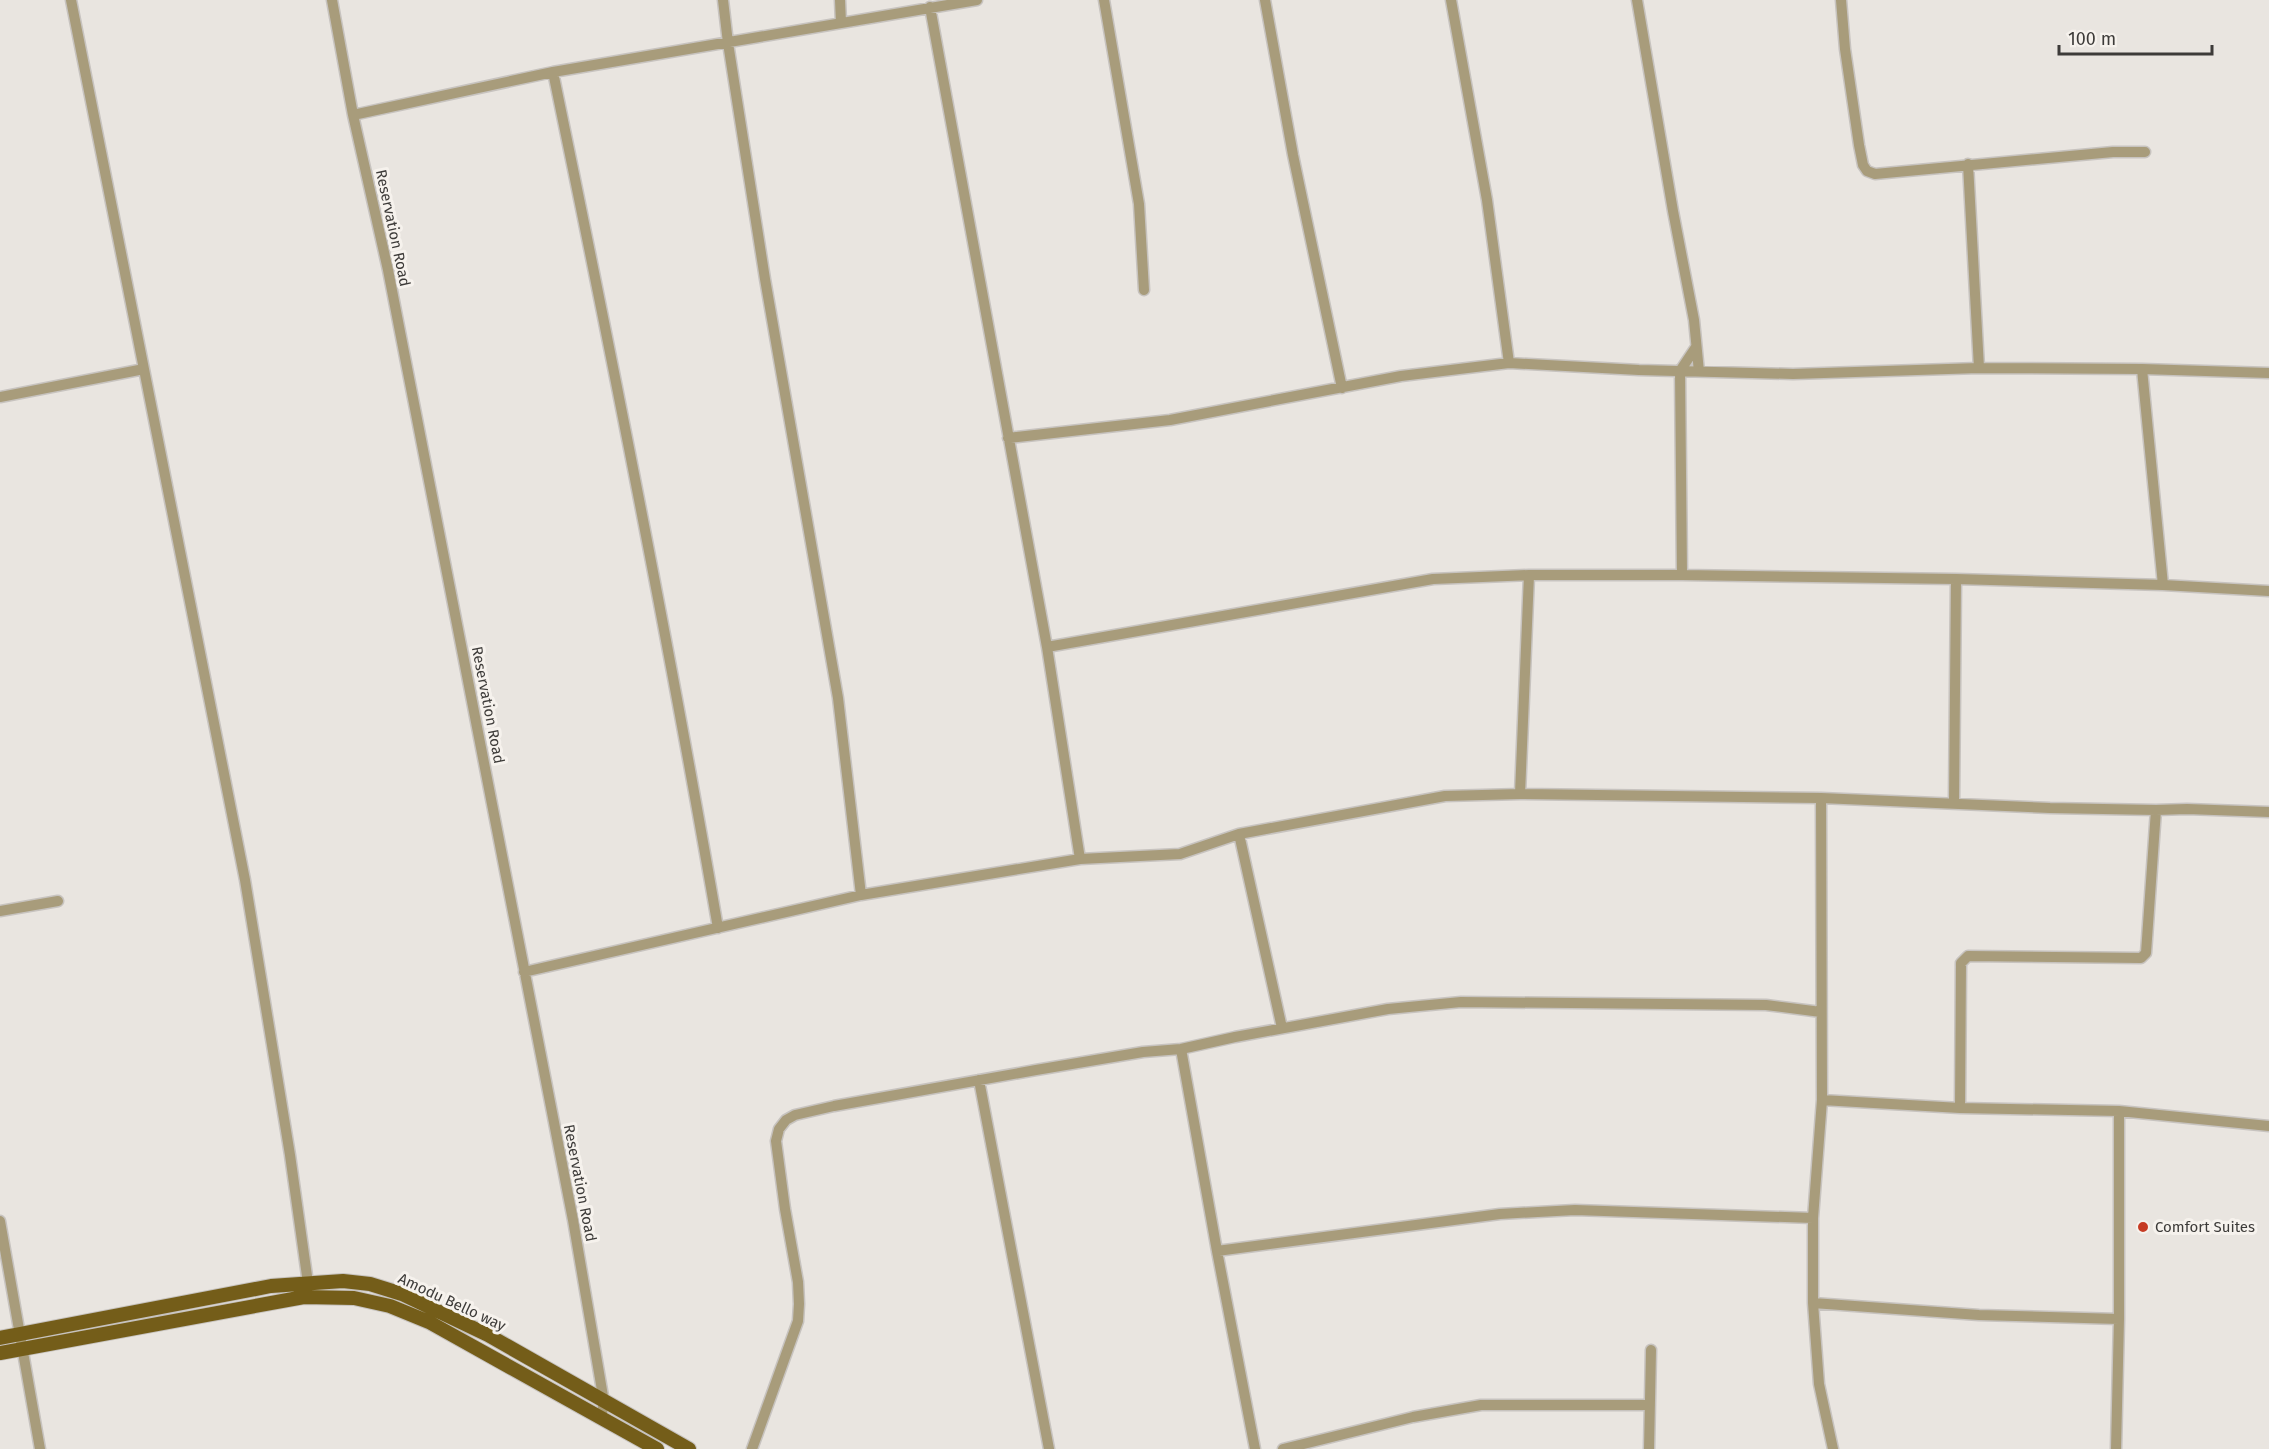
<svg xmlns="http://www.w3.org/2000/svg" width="2269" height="1449" font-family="'Fira Sans',sans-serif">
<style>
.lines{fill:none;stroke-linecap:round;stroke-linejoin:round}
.minor-casing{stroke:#c7c3bf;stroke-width:13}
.major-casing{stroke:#c7c3bf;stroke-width:16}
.minor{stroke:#a89c7b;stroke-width:10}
.major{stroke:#745d19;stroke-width:14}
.poi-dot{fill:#c63b24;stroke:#f6f2ed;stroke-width:2}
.labels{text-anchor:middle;stroke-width:6;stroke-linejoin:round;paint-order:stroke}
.street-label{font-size:15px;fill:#3d3b39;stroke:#f6f2ed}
.poi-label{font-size:15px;fill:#3d3b39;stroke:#f6f2ed;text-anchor:start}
</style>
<rect width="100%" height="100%" fill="#e9e5e0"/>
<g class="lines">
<defs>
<path id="minor" d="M 71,0 L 245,880 L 290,1155 L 308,1283
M 332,0 L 353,115 L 388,270 L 573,1220 L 604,1402 L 601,1418
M 723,0 L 728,43 L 765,279 L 838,698 L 861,895
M 840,0 L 841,23
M 1104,0 L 1139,204 L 1144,290
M 1265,0 L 1293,155 L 1342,388
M 1451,0 L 1487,200 L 1509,363
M 1637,0 L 1673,211 L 1694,320 L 1699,372
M 1841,0 L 1845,49 L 1859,145 L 1863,165 L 1867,171 L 1875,174 L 2113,152 L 2145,152
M 930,7 L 1047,647 L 1080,859
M 553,72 C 612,357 669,642 718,928
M 353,115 L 553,72 L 977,0
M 1968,164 L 1979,368
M 2142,369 L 2163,585
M 0,397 L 144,369
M 1008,438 L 1170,420 L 1401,376 L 1509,363 L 1639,370 L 1793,374 L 1979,368 L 2142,369 L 2269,373
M 1682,575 L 1680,371 L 1696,347
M 1047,647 L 1433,579 L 1529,575 L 1682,575 L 1956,579 L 2163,585 L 2269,591
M 1520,794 L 1529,575
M 1821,798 L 1822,1100 L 1813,1218 L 1813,1303 L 1819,1384 L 1833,1449
M 1954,803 L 1956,579
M 1239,834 L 1282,1028
M 0,911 L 58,901
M 524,972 L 861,895 L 1080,859 L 1180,854 L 1239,834 L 1445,796 L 1520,794 L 1821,798 L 2050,808 L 2156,810 L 2187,809 L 2269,812
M 1181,1049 L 1217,1251 L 1255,1449
M 979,1080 L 1049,1449
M 1822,1100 L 1960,1108 L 2119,1111 L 2269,1126
M 1960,1108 L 1961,963 L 1968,956 L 2141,958 L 2146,953 L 2156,810
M 0,1221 L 40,1449
M 1217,1251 L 1500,1214 L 1575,1210 L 1813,1218
M 1813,1303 L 1979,1315 L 2119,1319
M 752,1449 L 798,1321 L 799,1304 L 798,1282 L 785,1209 L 776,1141 L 779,1129 L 786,1120 L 795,1115 L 834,1106 L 1036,1070 L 1143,1052 L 1181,1049 L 1235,1037 L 1388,1009 L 1461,1002 L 1766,1005 L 1821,1012
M 1283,1449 L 1413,1417 L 1481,1405 L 1650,1405
M 1649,1449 L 1651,1350
M 2116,1449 L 2119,1319 L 2119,1111"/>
<path id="major" d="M 0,1338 L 271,1286 L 343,1281 L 370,1284 L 402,1294 L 488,1335 L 689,1449
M 0,1353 L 304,1297 L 354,1298 L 390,1306 L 429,1322 L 657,1449"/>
</defs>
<use href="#minor" class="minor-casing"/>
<use href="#major" class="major-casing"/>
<use href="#minor" class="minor"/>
<use href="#major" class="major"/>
</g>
<circle class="poi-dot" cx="2143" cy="1227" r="6"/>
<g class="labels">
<g class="street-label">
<text transform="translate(393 228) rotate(78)" y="5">Reservation Road</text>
<text transform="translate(488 705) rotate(79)" y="5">Reservation Road</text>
<text transform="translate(580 1183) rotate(79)" y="5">Reservation Road</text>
<text transform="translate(452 1302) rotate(25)" y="5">Amodu Bello way</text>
</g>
<g class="poi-label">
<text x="2155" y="1232">Comfort Suites</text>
</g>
</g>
<path d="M2059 45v9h153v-9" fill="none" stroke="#3d3b39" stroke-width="3"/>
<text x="2068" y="45" font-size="18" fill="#3d3b39" stroke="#f6f2ed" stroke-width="4.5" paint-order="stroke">100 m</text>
</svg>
